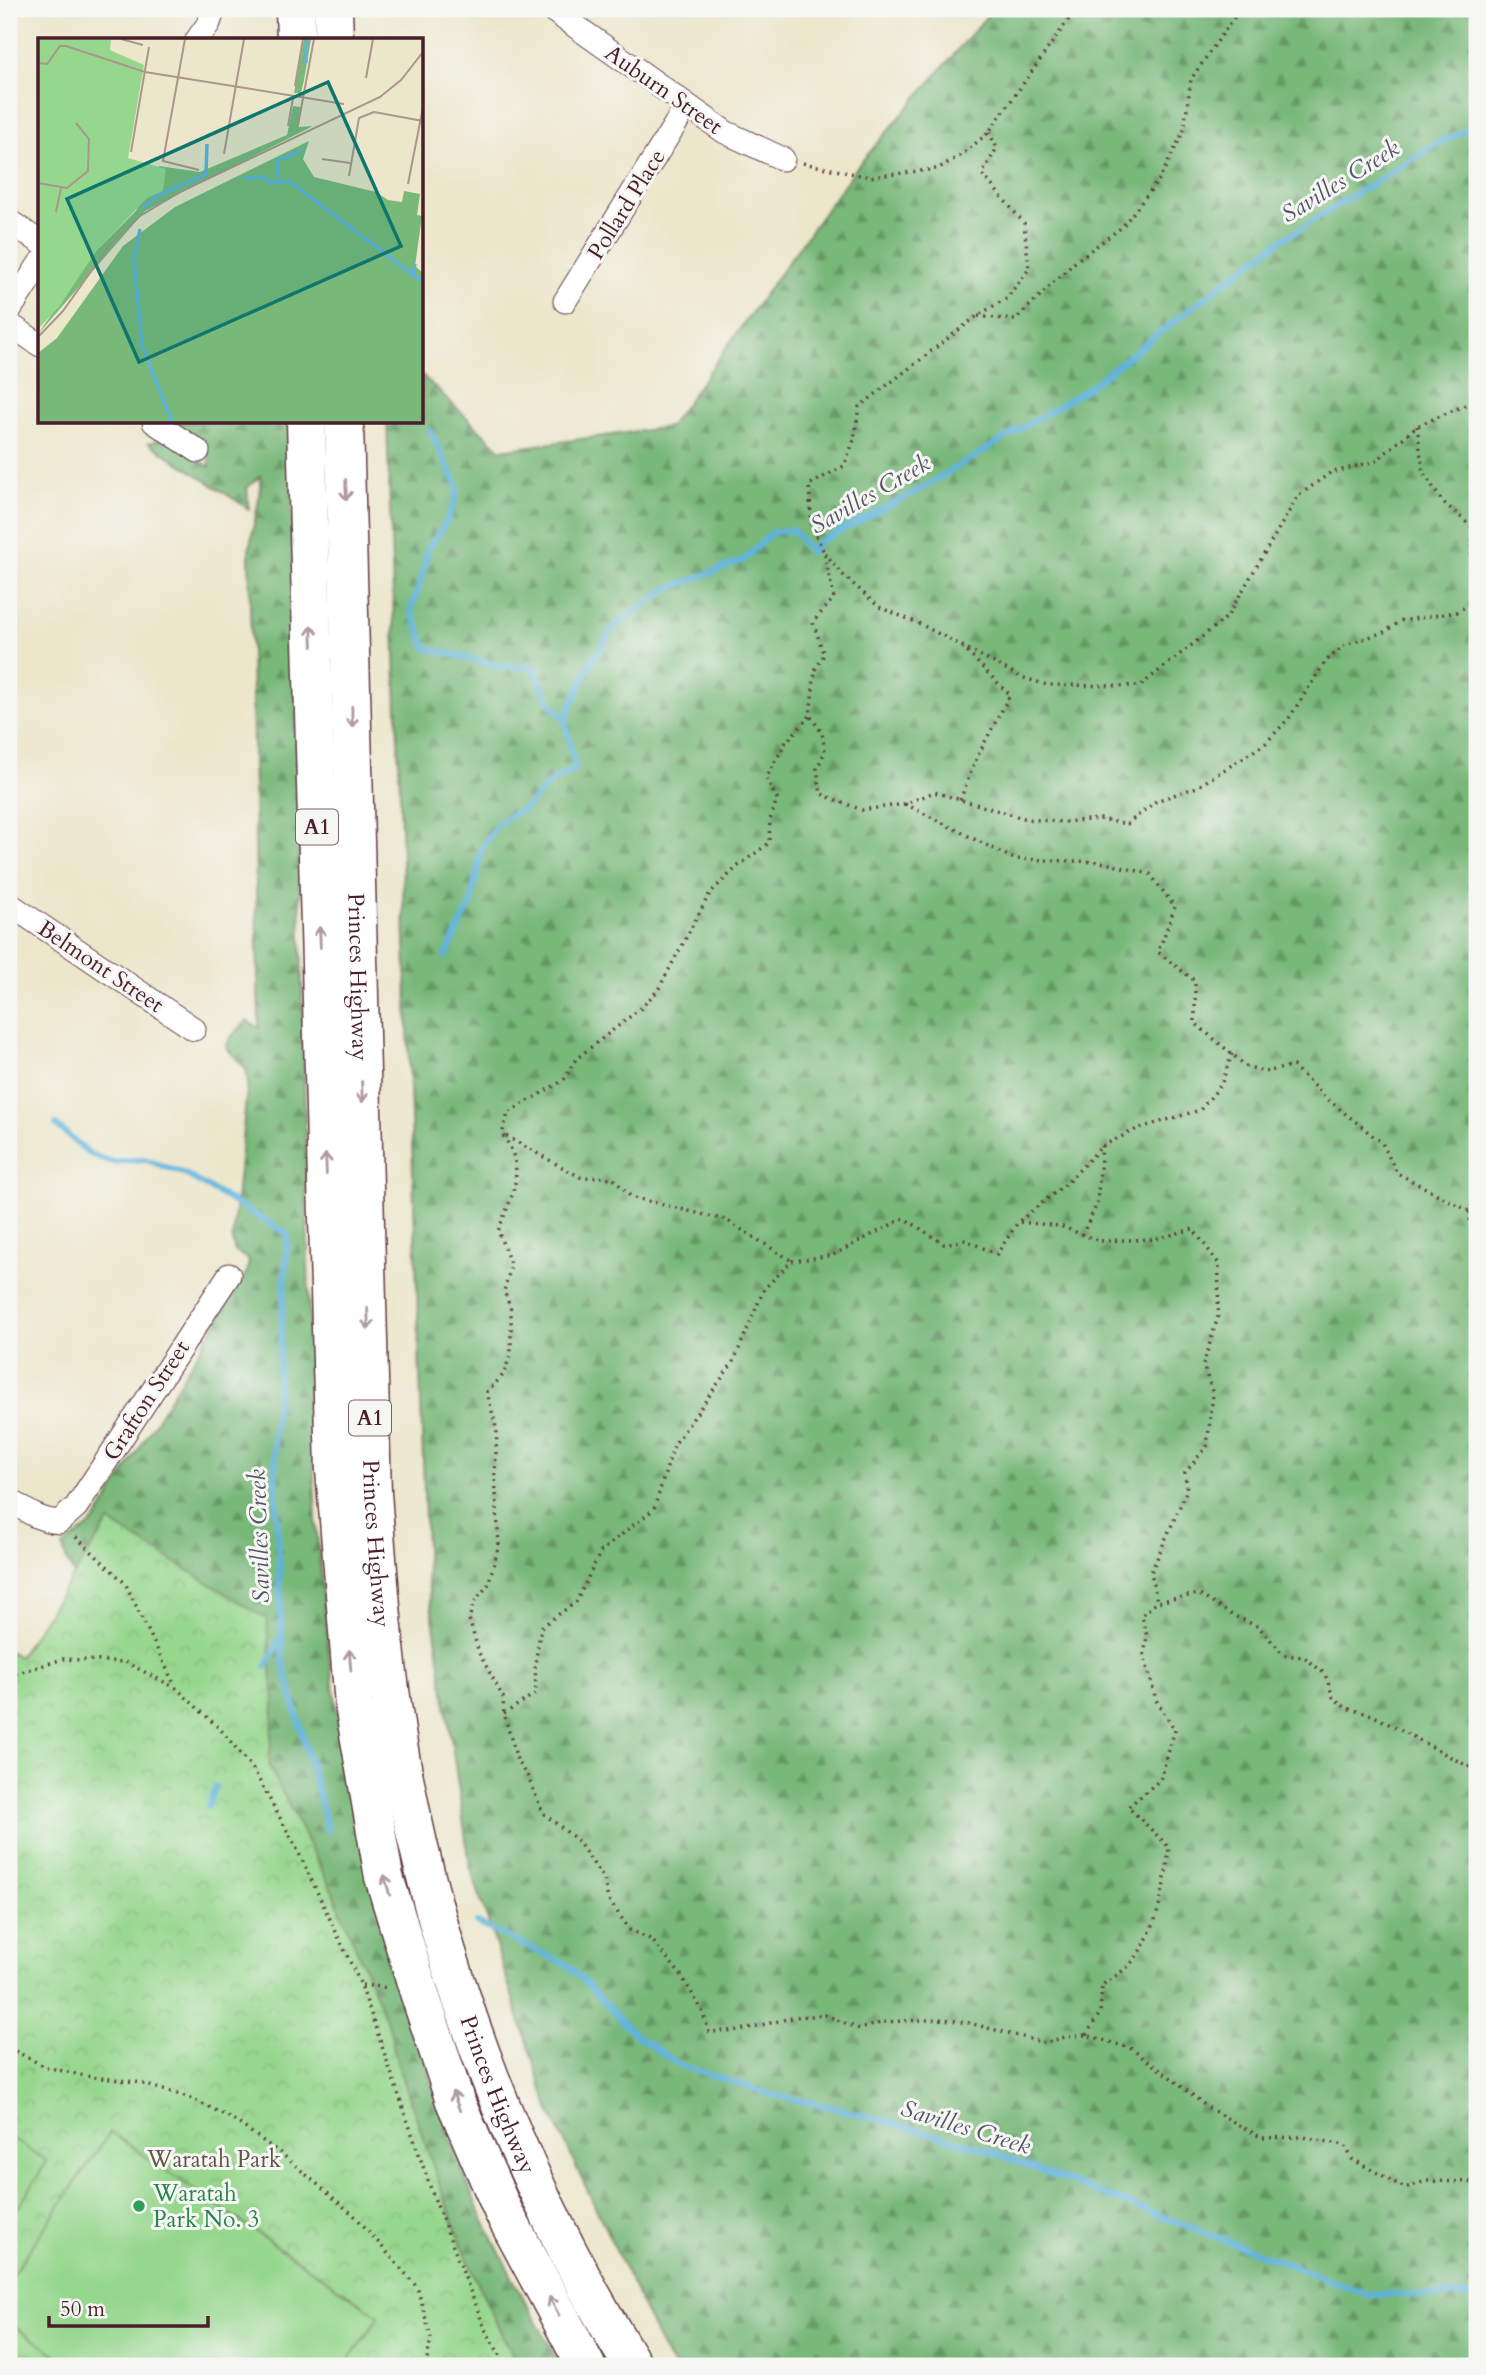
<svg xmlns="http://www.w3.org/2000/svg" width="1486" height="2375" font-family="Cardo,serif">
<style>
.forest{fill:url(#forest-firs);stroke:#616c52;stroke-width:2}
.park{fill:url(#park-crowns);stroke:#707b5c;stroke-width:2}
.pitch{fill:#96d78e;stroke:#707b5c;stroke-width:2}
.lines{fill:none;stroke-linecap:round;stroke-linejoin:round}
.stream{stroke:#60b3dc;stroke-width:6}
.minor-casing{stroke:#623d43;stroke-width:25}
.trunk-casing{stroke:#623d43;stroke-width:41}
.path{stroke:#623d43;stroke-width:3.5;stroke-dasharray:2 5;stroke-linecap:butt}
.minor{stroke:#fff;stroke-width:23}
.trunk{stroke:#fff;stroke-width:38}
.oneway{stroke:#ae9aa0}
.leisure-dot{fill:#2e9e5b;stroke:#f6f6f2;stroke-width:2.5}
.labels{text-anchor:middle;stroke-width:6;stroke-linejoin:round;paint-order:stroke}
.shield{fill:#f6f6f2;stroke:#7e6067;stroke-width:2}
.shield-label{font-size:21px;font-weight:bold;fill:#4a1f2b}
.street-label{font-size:23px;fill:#4a1f2b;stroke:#f6f6f2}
.park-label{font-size:23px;fill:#615649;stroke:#f6f6f2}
.leisure-label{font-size:23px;fill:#27864d;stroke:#f6f6f2;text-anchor:start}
.water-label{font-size:24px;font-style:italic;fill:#525369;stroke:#f6f6f2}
.inset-river{fill:none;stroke:#60b3dc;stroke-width:3.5}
.inset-road{fill:none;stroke:#ab968b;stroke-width:2}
.view{fill:#0f766e;fill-opacity:0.15;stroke:#0f766e;stroke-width:3.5}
.inset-edge{fill:none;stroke:#4a1f2b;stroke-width:3.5}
</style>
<defs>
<pattern id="forest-firs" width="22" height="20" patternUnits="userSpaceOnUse" patternTransform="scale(1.75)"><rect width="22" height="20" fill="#78b879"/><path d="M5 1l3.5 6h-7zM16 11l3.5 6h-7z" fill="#649563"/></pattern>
<pattern id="park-crowns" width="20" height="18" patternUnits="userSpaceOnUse" patternTransform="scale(1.75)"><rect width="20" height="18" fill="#96d78e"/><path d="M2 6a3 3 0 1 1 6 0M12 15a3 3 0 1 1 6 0" fill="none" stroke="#83b87b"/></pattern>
</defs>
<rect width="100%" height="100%" fill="#f6f6f2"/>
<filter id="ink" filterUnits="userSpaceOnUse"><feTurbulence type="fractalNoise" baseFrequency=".0143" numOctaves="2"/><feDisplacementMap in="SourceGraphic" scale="14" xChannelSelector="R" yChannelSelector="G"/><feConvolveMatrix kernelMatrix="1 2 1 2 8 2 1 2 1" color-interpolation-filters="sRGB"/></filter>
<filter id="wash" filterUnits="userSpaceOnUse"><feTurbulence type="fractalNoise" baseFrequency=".00686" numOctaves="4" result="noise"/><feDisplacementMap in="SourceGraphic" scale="28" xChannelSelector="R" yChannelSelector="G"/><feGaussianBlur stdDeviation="1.57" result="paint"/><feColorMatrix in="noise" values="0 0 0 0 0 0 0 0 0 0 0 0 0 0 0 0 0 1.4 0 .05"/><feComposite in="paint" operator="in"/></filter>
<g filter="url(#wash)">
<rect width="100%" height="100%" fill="#ece6cb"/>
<path class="forest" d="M 993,9 L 1477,9 L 1477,2366 L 674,2366 L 663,2350 L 549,2109 L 470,1866 L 427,1577 L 387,422 L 422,422 L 422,375 L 501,450 L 669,427 L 856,168 Z
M 171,422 L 290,422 L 311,1404 L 316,1523 L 327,1637 L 343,1759 L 355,1822 L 393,1959 L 454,2150 L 478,2209 L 512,2277 L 561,2366 L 519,2366 C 464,2269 432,2161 395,2056 L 390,2029 L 109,1644 L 67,1561 L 63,1547 L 95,1521 L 247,1272 L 249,1260 L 235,1251 L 232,1241 L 248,1079 L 246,1069 L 226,1047 L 230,1038 L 247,1021 L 259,1028 L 249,551 L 260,493 L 260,476 L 247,488 L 249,509 L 149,443 L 165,438 L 210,467 L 209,453 Z"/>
<path class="park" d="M 109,1522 L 267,1619 L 274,1705 L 269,1766 L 332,1890 L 390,2029 L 395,2056 C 432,2161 464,2269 519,2366 L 9,2366 L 9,1651 L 19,1657 Z"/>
<path class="pitch" d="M 110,2132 L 379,2316 L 345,2366 L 73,2366 L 9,2323 L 9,2280 Z
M 9,2137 L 47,2161 L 18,2208 L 9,2203 Z"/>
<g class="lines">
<path class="stream" d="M 1468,391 L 1477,401
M 430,431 L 458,487 L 455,502 L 446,522 L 427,551 L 422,577 L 411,610 L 426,648 L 499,666 L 534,668 L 548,700 L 565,720
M 445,957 L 471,904 L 481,850 L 499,822 L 525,808 L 551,782 L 575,769 L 565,720 L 590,664 L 615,626 L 667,589 L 744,560 L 771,533 L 793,530 L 810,552 L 819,542 L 919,490 L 1085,390 L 1274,245 L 1436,144 L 1477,125
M 56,1125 L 90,1154 L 112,1162 L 144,1159 L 185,1174 L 288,1234 L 274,1438 L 283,1662 L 328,1830
M 266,1667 L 281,1637
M 208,1806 L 216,1787
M 477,1923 L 569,1966 L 634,2034 L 680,2065 L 773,2095 L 840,2109 L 976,2146 L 1367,2294 L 1477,2296"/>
</g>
</g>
<g filter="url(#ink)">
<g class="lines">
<defs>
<path id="minor" d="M 551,9 L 725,132 L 783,159
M 197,40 L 209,23 L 214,9
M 9,221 L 40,242
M 565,301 L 686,107
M 9,311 L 40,263
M 9,324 L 40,345
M 154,422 L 198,451
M 9,904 L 194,1029
M 9,1499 C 26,1511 38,1520 59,1522 L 76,1507 L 229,1275"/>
<g id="trunk">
<path d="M 295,9 L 296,40"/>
<path d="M 333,9 L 334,40"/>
<path d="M 306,422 L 335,1470 L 354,1705 L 384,1877 L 419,1992 L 455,2101 L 503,2211 L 586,2366"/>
<path id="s1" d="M 344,422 L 372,1493 C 379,1585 385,1676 402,1767 C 441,1978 520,2184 633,2366"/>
</g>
</defs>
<use href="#minor" class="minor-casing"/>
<use href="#trunk" class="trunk-casing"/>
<path class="path" d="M 989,132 L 997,148 L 982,174 L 1024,223 L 1029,269 L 1007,298 L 977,316 L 859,407 L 854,440 L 844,466 L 809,485 L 812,528 L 824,552 L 834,598 L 813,622 L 824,655 L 815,670 L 810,716 L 786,742 L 766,778 L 777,799 L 770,820 L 769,843 L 737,867 L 710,893 L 658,990 L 641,1008 L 576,1059 L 564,1080 L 508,1113 L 502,1134 C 528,1170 512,1195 498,1231 L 511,1266 L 504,1291 L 511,1310 L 511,1352 L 504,1374 L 487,1392 L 497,1431 L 495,1475 L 499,1545 L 488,1585 L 474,1602 L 469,1619 L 479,1653 L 503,1697 L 504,1714 L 518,1763 L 528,1777 L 543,1813 L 577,1840 L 604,1879 L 608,1899 L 630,1930 L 652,1940 L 681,1975 L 702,2010 L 709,2032 L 740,2030 L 796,2017 L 825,2015 L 860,2029 L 884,2022 L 944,2019 L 969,2023 L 1045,2043 L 1065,2037 L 1086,2035 L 1130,2048 L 1170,2077 L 1207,2107 L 1262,2138 L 1303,2137 L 1345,2145 L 1352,2159 L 1405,2188 L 1426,2181 L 1474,2182 L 1477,2184
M 803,163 L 869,177 L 937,169 L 963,154 L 989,132 L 1076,9
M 978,316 L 1015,320 L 1076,261 L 1122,227 L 1161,177 L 1184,130 L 1191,79 L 1240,9
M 1417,426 L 1423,472 L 1442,501 L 1473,528 L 1471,561 L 1477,585
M 825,553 L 842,574 L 879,607 L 918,623 L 1021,677 L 1047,685 L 1140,686 L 1227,617 L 1298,496 L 1330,473 L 1376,461 L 1417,426 L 1477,400
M 811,717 L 822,733 L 825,751 L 817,769 L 821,794 L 862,810 L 905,804 L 934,792 L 1027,819 L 1063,822 L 1100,819 L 1127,824 L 1156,801 L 1197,787 L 1265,744 L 1289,718 L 1326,661 L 1345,645 L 1384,632 L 1401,621 L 1457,612 L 1477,599
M 960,800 L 977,757 L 1010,695 L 963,648
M 905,804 L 1014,859 L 1101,862 L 1150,874 L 1175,907 L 1158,952 L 1195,981 L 1195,1023 L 1246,1066 L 1265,1072 L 1293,1066 L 1326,1098 L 1382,1143 L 1397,1173 L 1469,1211
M 506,1136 L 580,1177 L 613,1178 L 631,1197 L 726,1220 L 792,1261
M 1477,1192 C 1468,1212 1467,1218 1477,1239
M 1020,1222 L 1060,1226 L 1099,1241 L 1156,1239 L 1193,1229 L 1219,1264 L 1218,1317 L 1203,1365 L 1213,1394 L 1207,1446 L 1185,1473 L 1187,1490 L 1151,1572 L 1157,1602
M 1082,1235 L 1097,1204 L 1102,1146
M 76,1537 L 125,1583 L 175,1686
M 9,1676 L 63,1659 L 125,1662 L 176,1688 L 221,1730 L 253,1769 L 295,1845 L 361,1985 L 433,2195 L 485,2329 L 506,2366
M 504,1714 L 536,1693 L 535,1665 L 541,1627 L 576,1602 L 601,1551 L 654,1509 L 674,1445 L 734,1361 L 764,1289 L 792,1261 L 833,1255 L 904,1218 L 944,1244 L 965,1240 L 997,1254 L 1018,1222 L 1067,1183 L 1102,1146 L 1137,1129 L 1200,1110 L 1221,1085 L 1232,1054
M 362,1985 L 389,1988
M 1086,2035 L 1100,2013 L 1102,1985 C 1112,1978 1125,1971 1132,1962 C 1158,1930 1165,1887 1169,1847 L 1128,1807 L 1160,1780 L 1175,1730 L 1156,1700 L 1144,1655 L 1147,1637 L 1142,1615 L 1157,1602 L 1198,1594 L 1232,1615 L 1259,1627 L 1284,1655 L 1304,1657 L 1325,1674 L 1333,1697 L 1346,1708 L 1372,1715 L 1477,1771
M 9,2048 L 46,2067 L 85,2076 L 136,2082 L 188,2097 L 231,2118 L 283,2155 L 357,2218 L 417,2287 L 431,2337 L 426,2366"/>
<use href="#minor" class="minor"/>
<use href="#trunk" class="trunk"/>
</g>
<defs><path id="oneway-shaft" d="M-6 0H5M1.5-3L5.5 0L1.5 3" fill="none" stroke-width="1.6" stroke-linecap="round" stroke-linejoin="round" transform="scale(1.75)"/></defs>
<g class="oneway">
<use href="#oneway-shaft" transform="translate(346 490) rotate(88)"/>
<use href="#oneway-shaft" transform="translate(312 636) rotate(-92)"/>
<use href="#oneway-shaft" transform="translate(352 717) rotate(89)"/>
<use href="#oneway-shaft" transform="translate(320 937) rotate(-92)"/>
<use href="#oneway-shaft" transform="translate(362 1092) rotate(88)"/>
<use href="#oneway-shaft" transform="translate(326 1164) rotate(-92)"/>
<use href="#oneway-shaft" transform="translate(368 1319) rotate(88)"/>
<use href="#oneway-shaft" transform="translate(350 1660) rotate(-95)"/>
<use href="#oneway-shaft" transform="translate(387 1885) rotate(-105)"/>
<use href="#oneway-shaft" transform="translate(456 2101) rotate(-111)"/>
<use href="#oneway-shaft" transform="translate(554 2306) rotate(-118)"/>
</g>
</g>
<circle class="leisure-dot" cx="139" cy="2206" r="7"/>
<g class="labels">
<g class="shield">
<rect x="296" y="809.5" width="42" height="35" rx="5"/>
<rect x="349" y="1400.5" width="42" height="35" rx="5"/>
</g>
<g class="shield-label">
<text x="317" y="834">A1</text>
<text x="370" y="1425">A1</text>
</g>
<g class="street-label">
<text transform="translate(664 89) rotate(35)" y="8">Auburn Street</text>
<text transform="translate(626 204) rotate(-58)" y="8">Pollard Place</text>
<text transform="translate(101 966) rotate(34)" y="8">Belmont Street</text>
<text dy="8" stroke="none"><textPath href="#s1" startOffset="555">Princes Highway</textPath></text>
<text transform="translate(146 1400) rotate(-57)" y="8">Grafton Street</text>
<text dy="8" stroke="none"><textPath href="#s1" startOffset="1122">Princes Highway</textPath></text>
<text dy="8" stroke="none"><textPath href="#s1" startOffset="1689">Princes Highway</textPath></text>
</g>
<g class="park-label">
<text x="214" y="2167">Waratah Park</text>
</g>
<g class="leisure-label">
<text x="153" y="2201">Waratah<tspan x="153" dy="26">Park No. 3</tspan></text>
</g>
<g class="water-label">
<text transform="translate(1340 181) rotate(-32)" y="8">Savilles Creek</text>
<text transform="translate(870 494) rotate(-30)" y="8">Savilles Creek</text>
<text transform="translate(259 1536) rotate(-92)" y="8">Savilles Creek</text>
<text transform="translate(966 2127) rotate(17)" y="8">Savilles Creek</text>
</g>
</g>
<g transform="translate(38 38)">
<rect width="385" height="385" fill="#ece6cb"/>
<path d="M 266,1 L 273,1 L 266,42 L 263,55 L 256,55 ZM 255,68 L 262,69 L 261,89 L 275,88 L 107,173 L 0,296 L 58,213 L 98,173 L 121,128 L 162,134 L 249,97 ZM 271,103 L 265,121 L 276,139 L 338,154 L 350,162 L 364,164 L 366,153 L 382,156 L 379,177 L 384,178 L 377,228 L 385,235 L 385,384 L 0,384 L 0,315 L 19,300 L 85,208 L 137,169 Z" fill="#78b879"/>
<path d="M 1,2 L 73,2 L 72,12 L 106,27 L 90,120 L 128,131 L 125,153 L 109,160 L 58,213 L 21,269 L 0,291 Z" fill="#96d78e"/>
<path d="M 47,15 L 77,25 L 39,90 L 24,80 L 21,71 L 30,56 L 24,51 ZM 22,85 L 38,91 L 45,104 L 40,133 L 18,144 L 1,132 L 0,110 L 6,93 ZM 27,89 L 41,102 L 40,126 L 31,140 L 18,143 L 3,131 L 5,101 L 14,90 ZM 71,102 L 72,129 L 59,130 L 58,103 ZM 0,149 L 18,152 L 10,195 L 0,193 ZM 35,156 L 61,161 L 54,199 L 29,194 ZM 0,202 L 21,209 L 28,226 L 23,253 L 0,267 Z" fill="#96d78e" fill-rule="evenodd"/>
<path class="inset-river" d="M 268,25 L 269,1M 206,140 L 224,139 L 233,145 L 251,143 L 375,237M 239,141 L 239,123 L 263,113M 105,170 L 121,157 L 168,136 L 169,106M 102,191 L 96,220 L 104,307 L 134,384M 377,226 L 375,237 L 385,243"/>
<path class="inset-road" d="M 83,1 L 105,7M 147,1 L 125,123 L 161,132M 0,25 L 9,26 L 22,8 L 28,8 L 107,34 L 306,66M 328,40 L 335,1M 257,48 L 265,1M 260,87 L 276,1M 250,88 L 255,60M 93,114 L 111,9M 186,116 L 206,1M 284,121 L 312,125M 311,138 L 321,80 L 336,74 L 385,83M 0,145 L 29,150 L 50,133 L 51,101 L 38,85M 370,146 L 385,69M 18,174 L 23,150M 0,299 L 25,273 L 71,208 L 102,178 L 144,153 L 342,59 L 363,42 L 385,14"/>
<path class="view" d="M 290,44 L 363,208 L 101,324 L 29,161 Z"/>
<rect width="385" height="385" class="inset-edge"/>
</g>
<rect width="1486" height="2375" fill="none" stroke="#f6f6f2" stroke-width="35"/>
<path d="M49 2316v10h159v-10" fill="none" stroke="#4a1f2b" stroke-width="3.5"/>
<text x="60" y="2316" font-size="21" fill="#4a1f2b" stroke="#f6f6f2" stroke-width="5" paint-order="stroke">50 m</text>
</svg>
